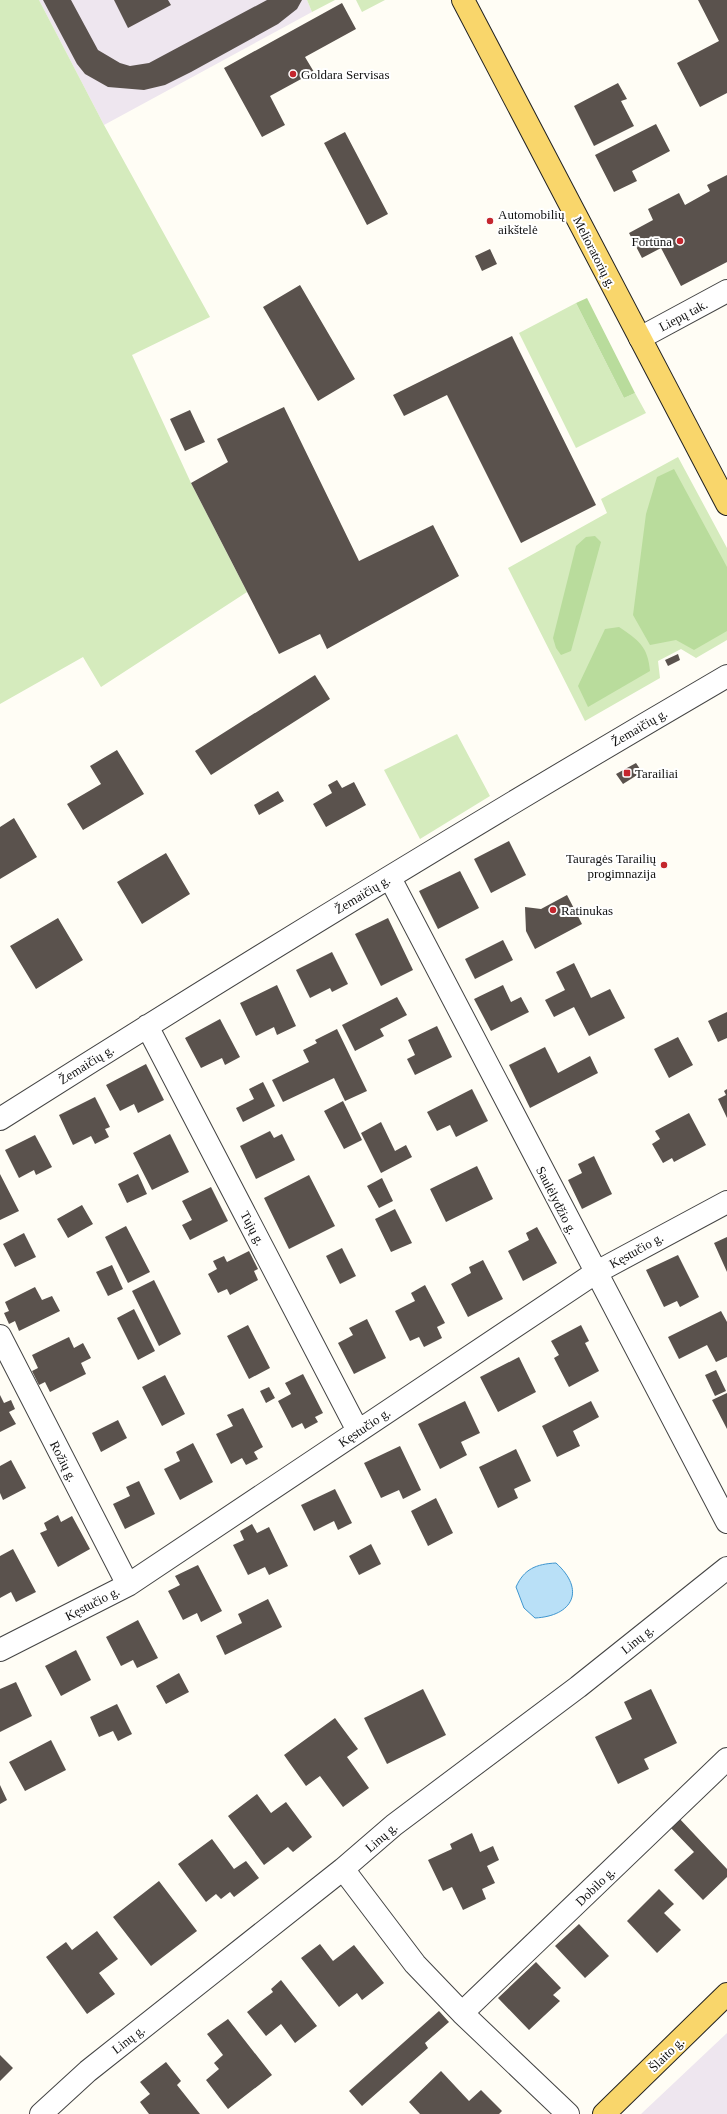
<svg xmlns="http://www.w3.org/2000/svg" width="727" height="2114" font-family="'Times New Roman',serif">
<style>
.industrial{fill:#eee6ef}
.green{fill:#d5ebbd}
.forest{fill:#b9dc9c}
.water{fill:#b9e0f7;stroke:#3f96cf}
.building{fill:#5a524d}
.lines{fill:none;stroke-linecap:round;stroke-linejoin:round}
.minor-casing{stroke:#444;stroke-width:24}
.major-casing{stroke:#222;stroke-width:24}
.minor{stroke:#fff;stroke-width:22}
.major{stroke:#f9d66b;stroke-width:22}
.poi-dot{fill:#c4262e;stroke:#fff;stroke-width:1.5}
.labels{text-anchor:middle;stroke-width:4;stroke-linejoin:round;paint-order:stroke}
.poi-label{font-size:13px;fill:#111;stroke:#fff;text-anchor:start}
.street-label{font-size:13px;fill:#111;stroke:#fff}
</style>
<rect width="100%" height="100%" fill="#fffdf5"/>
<path class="industrial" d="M 39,0 L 307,0 L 312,12 L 104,125 Z
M 727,2033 L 727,2114 L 641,2114 Z"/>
<path class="green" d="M 0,0 L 39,0 L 104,125 L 210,317 L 132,355 L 191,483 L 247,592 L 101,687 L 83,657 L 0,704 Z
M 307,0 L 335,0 L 312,12 Z
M 356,0 L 385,0 L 362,12 Z
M 576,303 L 624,398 L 635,393 L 646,413 L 576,448 L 519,333 Z
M 678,457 L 727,548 L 727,640 L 696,658 L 681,649 L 658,661 L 660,678 L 585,721 L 508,568 L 607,513 L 601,499 Z
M 457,734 L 490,796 L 420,839 L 384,770 Z"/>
<path class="forest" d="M 587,298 L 635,393 L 624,398 L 576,303 Z
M 674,469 L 727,567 L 727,631 L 694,650 L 676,640 L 650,645 L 633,615 L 646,514 L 657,477 Z
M 595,536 L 601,542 L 571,651 L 561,655 L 556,648 L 553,638 L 576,546 L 586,537 Z
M 619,627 C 638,640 648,646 650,671 L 588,707 L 578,686 L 605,629 Z"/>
<path class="water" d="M 556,1563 C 586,1590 573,1616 535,1618 L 524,1608 L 516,1587 C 524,1569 536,1564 556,1563 Z"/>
<path class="building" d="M 43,0 L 71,0 L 98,50 L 120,63 L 130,66 L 149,63 L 267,0 L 302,0 L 297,9 L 278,24 L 191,72 L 165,85 L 144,90 L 108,87 L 85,74 L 77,64 Z
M 114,0 L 168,0 L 171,5 L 128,28 Z
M 698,0 L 727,0 L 727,93 L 700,107 L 677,63 L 719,41 Z
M 342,3 L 356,29 L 305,57 L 314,72 L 270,96 L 285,125 L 262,137 L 224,68 Z
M 618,83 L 627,99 L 621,101 L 634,126 L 594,146 L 574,106 Z
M 656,124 L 670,151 L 632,171 L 637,181 L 614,192 L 595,155 Z
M 345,132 L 388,214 L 367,225 L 324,143 Z
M 727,175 L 727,262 L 681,286 L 661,248 L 642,258 L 629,233 L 653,220 L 648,209 L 679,193 L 685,205 L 710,191 L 707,185 Z
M 490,249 L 497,264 L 482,271 L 475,256 Z
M 300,285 L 355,379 L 318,401 L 263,307 Z
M 512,336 L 596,505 L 521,543 L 447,395 L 404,416 L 393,395 Z
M 284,407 L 359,561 L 433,525 L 459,576 L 327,649 L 320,634 L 279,654 L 191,483 L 228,462 L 217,439 Z
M 190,410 L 205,442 L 185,451 L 170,419 Z
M 678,654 L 680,660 L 668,666 L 665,660 Z
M 315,675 L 330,699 L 211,775 L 195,751 Z
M 117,750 L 144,794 L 83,830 L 67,804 L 101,784 L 90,766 Z
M 636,763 L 642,772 L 623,784 L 616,774 Z
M 337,780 L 342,788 L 354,782 L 366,805 L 326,827 L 313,804 L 332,793 L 328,785 Z
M 278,791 L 284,801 L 259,815 L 254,805 Z
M 14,818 L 37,857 L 0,879 L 0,827 Z
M 509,841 L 526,875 L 491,893 L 474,859 Z
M 166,853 L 190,894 L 142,924 L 117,882 Z
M 460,871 L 479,908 L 438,929 L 419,891 Z
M 567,895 L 582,924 L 535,949 L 526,931 L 525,907 L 541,909 Z
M 58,918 L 83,960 L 36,989 L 10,946 Z
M 388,918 L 413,970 L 381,986 L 355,934 Z
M 503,940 L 513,960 L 475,979 L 465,959 Z
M 332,952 L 348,984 L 332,992 L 330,988 L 310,998 L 296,970 Z
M 574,963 L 591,998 L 610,989 L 625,1018 L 589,1036 L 574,1007 L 554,1017 L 545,1000 L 565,990 L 556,972 Z
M 277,985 L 296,1026 L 277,1035 L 274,1027 L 256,1036 L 240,1003 Z
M 503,985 L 511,1002 L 521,997 L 529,1012 L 491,1031 L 474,999 Z
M 397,997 L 407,1015 L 380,1029 L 384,1036 L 355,1051 L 342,1025 Z
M 727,1012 L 727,1038 L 718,1042 L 708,1021 Z
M 220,1019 L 240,1057 L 225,1065 L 222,1058 L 201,1068 L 185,1038 Z
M 437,1026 L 452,1057 L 415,1075 L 407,1059 L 415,1055 L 408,1040 Z
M 337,1029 L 367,1091 L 345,1101 L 334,1078 L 283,1102 L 272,1080 L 309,1062 L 303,1050 L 317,1043 L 315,1040 Z
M 678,1037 L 693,1065 L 669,1078 L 654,1049 Z
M 545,1047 L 558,1073 L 590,1056 L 598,1073 L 530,1108 L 509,1065 Z
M 146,1064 L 164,1100 L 138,1113 L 134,1104 L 120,1111 L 106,1085 Z
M 263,1082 L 275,1106 L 243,1122 L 236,1108 L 254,1099 L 249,1089 Z
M 472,1089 L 488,1121 L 456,1137 L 450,1125 L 437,1131 L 427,1112 Z
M 727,1089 L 727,1118 L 718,1099 L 726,1095 L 724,1091 Z
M 95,1097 L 110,1127 L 105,1129 L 109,1137 L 95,1144 L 91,1136 L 73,1145 L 59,1115 Z
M 343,1101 L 362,1140 L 344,1149 L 324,1111 Z
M 689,1113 L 706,1145 L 674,1162 L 672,1158 L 663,1163 L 652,1144 L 660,1139 L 655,1131 Z
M 381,1122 L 395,1151 L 406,1145 L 412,1157 L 381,1173 L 361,1133 Z
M 270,1131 L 274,1138 L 282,1134 L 295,1160 L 256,1179 L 240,1146 Z
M 170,1134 L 189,1172 L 152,1190 L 133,1153 Z
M 35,1135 L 52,1167 L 36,1175 L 34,1170 L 19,1178 L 5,1150 Z
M 594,1156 L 612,1194 L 582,1209 L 568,1180 L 582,1173 L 578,1164 Z
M 477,1166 L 493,1199 L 446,1222 L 430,1189 Z
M 0,1174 L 19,1211 L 0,1220 Z
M 138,1174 L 147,1194 L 127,1203 L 118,1184 Z
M 309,1175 L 335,1226 L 289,1249 L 264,1198 Z
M 382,1178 L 393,1201 L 379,1208 L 367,1186 Z
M 211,1187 L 228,1221 L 190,1240 L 182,1225 L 192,1220 L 182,1201 Z
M 82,1205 L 93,1224 L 68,1238 L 57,1219 Z
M 395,1209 L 412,1243 L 391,1252 L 375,1219 Z
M 126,1226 L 150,1272 L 128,1283 L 105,1237 Z
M 537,1227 L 557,1263 L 523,1281 L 508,1251 L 529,1240 L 526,1233 Z
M 24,1233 L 36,1257 L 15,1267 L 3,1244 Z
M 727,1237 L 727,1272 L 714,1243 Z
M 342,1248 L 356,1276 L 340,1284 L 326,1256 Z
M 249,1251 L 258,1269 L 254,1271 L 258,1280 L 230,1295 L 227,1289 L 218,1293 L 208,1274 L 217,1269 L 213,1261 L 224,1256 L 227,1262 Z
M 678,1255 L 699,1297 L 680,1307 L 677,1301 L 664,1307 L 646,1270 Z
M 483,1260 L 503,1299 L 468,1317 L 451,1284 L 471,1273 L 469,1267 Z
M 112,1265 L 123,1289 L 108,1296 L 96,1272 Z
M 154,1280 L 181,1334 L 159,1346 L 132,1291 Z
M 425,1285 L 445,1323 L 437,1327 L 442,1338 L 424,1347 L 419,1337 L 410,1341 L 395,1311 L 415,1301 L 411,1293 Z
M 35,1287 L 42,1300 L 52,1296 L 60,1311 L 19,1331 L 15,1321 L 9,1324 L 4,1313 L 9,1311 L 5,1302 Z
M 134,1309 L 155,1351 L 138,1360 L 117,1318 Z
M 721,1311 L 727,1322 L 727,1357 L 716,1362 L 707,1345 L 679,1359 L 668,1337 Z
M 367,1319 L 386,1358 L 354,1374 L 338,1343 L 353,1335 L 349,1328 Z
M 248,1325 L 270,1368 L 249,1379 L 227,1336 Z
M 581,1325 L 589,1341 L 585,1343 L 599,1371 L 569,1387 L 554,1358 L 559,1355 L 551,1341 Z
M 69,1337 L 74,1348 L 83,1343 L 91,1358 L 81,1363 L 86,1374 L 50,1392 L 45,1382 L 39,1385 L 32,1371 L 38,1368 L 32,1355 Z
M 519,1357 L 536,1392 L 498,1412 L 480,1377 Z
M 716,1370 L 726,1391 L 715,1396 L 705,1375 Z
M 303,1374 L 323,1413 L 315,1417 L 318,1422 L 305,1429 L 302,1423 L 292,1428 L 278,1401 L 291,1394 L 285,1383 Z
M 165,1375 L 185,1414 L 162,1426 L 142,1387 Z
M 269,1387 L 275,1398 L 266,1403 L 260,1391 Z
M 727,1393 L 727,1429 L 712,1400 Z
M 0,1395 L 4,1403 L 11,1400 L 15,1409 L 9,1412 L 16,1424 L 0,1432 Z
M 465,1401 L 480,1433 L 461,1442 L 467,1455 L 440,1469 L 418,1424 Z
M 591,1401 L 599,1417 L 573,1431 L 580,1446 L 557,1457 L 542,1426 Z
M 243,1408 L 263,1447 L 254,1452 L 258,1459 L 246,1465 L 242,1458 L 231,1464 L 216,1434 L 233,1426 L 227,1415 Z
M 118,1420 L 127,1438 L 101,1452 L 92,1433 Z
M 193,1443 L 213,1482 L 180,1500 L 164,1469 L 180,1461 L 176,1452 Z
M 400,1446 L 421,1490 L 403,1499 L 399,1490 L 381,1498 L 364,1463 Z
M 516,1449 L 531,1481 L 514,1489 L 518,1498 L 498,1508 L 479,1467 Z
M 11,1460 L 26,1488 L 3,1500 L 0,1493 L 0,1466 Z
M 139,1481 L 155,1514 L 125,1529 L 113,1504 L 130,1496 L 126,1487 Z
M 335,1489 L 352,1523 L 338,1530 L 334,1521 L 314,1531 L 301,1505 Z
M 436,1498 L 453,1533 L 428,1546 L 411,1511 Z
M 58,1515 L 61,1522 L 72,1516 L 90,1549 L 58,1567 L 40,1533 L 47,1530 L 44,1523 Z
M 252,1524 L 257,1533 L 269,1527 L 288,1566 L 269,1575 L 265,1567 L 248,1575 L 233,1545 L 244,1540 L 240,1531 Z
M 371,1544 L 381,1564 L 359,1575 L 349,1556 Z
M 13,1549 L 36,1592 L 16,1602 L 11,1592 L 0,1598 L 0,1556 Z
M 198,1565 L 222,1611 L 201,1622 L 197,1613 L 183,1620 L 168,1591 L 180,1585 L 175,1576 Z
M 268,1599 L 282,1627 L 225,1655 L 216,1636 L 242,1623 L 238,1614 Z
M 138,1620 L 158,1658 L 137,1668 L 133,1660 L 121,1666 L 106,1637 Z
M 76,1650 L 91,1680 L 61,1696 L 45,1666 Z
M 179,1673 L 189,1692 L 166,1704 L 156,1686 Z
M 16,1682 L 32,1716 L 0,1732 L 0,1689 Z
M 423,1689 L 446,1735 L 387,1764 L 364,1718 Z
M 651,1689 L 677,1743 L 644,1759 L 649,1769 L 618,1784 L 595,1737 L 632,1719 L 624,1702 Z
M 117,1704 L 132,1734 L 118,1741 L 113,1731 L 99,1737 L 90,1717 Z
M 335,1718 L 358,1749 L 347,1757 L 369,1788 L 343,1807 L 320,1776 L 306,1786 L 284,1755 Z
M 51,1740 L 66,1770 L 25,1791 L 9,1762 Z
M 0,1785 L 7,1800 L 0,1804 Z
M 257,1794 L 271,1813 L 286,1802 L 312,1837 L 293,1852 L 288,1847 L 264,1865 L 228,1816 Z
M 678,1817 L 727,1869 L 727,1877 L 703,1900 L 674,1870 L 694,1852 L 669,1826 Z
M 472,1833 L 480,1852 L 493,1846 L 499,1860 L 487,1866 L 495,1883 L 482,1889 L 486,1899 L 463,1910 L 452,1887 L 443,1891 L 428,1860 L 452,1849 L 450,1844 Z
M 212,1839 L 234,1869 L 246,1861 L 259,1878 L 234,1897 L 230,1892 L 221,1899 L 216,1894 L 206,1902 L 178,1864 Z
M 159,1881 L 197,1931 L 151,1966 L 113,1917 Z
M 659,1889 L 674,1904 L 664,1913 L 681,1930 L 657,1953 L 627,1921 Z
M 579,1924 L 609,1956 L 585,1978 L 555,1946 Z
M 97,1931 L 118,1959 L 99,1973 L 115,1994 L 87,2014 L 46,1957 L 66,1942 L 72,1950 Z
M 320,1944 L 333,1961 L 354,1945 L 384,1983 L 362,2000 L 357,1993 L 339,2007 L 301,1958 Z
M 536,1962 L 561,1988 L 553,1995 L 560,2001 L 529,2030 L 498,1998 Z
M 281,1980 L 317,2026 L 295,2043 L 281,2024 L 266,2036 L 247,2012 L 273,1992 L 271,1989 Z
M 439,2011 L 449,2022 L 425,2043 L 428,2048 L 362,2106 L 349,2091 Z
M 228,2019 L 272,2075 L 228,2109 L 206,2080 L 219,2069 L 214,2063 L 223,2055 L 207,2034 Z
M 0,2055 L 13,2068 L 0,2081 Z
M 166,2062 L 181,2081 L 177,2085 L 200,2114 L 149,2114 L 140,2102 L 150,2094 L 140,2082 Z
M 441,2071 L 469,2101 L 481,2090 L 502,2111 L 499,2114 L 420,2114 L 409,2102 Z"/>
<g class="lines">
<defs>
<path id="minor" d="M 640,338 L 727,291
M 390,878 L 727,1522
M 147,1026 L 358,1431
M 0,1119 C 240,967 482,819 727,676
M 0,1336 L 128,1585
M 0,1650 L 128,1585 L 595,1273 L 727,1202
M 343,1869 L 415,1964 L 462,2013 L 568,2114
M 462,2013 L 727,1759
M 41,2114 L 88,2071 L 343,1869 L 394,1825 L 578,1687 L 727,1568"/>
<path id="major" d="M 463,0 L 727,504
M 604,2114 L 727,1994"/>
</defs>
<use href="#minor" class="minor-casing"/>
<use href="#major" class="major-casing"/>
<use href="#minor" class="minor"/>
<use href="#major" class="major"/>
</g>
<g class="poi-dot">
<circle cx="293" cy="74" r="4"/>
<circle cx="490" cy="221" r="4"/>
<circle cx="680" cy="241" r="4"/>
<rect x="623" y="769" width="8" height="8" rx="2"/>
<circle cx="664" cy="865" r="4"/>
<circle cx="553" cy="910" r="4"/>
</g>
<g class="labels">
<g class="poi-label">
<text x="301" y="79">Goldara Servisas</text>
<text x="498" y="219">Automobilių<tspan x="498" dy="15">aikštelė</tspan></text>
<text x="672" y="246" text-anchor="end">Fortūna</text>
<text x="635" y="778">Tarailiai</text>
<text x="656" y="863" text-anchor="end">Tauragės Tarailių<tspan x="656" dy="15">progimnazija</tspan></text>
<text x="561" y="915">Ratinukas</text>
</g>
<g class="street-label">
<text transform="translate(595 252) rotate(63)" y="5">Melioratorių g.</text>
<text transform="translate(683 315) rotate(-28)" y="5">Liepų tak.</text>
<text transform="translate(639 727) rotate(-30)" y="5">Žemaičių g.</text>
<text transform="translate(362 894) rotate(-31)" y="5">Žemaičių g.</text>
<text transform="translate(86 1064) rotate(-32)" y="5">Žemaičių g.</text>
<text transform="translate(557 1200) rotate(63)" y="5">Saulėlydžio g.</text>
<text transform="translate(253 1228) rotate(62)" y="5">Tujų g.</text>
<text transform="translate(636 1250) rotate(-29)" y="5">Kęstučio g.</text>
<text transform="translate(364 1427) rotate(-34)" y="5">Kęstučio g.</text>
<text transform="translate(64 1461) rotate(63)" y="5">Rožių g.</text>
<text transform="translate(92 1603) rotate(-27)" y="5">Kęstučio g.</text>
<text transform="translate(637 1639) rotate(-39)" y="5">Linų g.</text>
<text transform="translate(381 1837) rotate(-41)" y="5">Linų g.</text>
<text transform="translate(595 1886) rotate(-44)" y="5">Dobilo g.</text>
<text transform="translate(128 2039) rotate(-38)" y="5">Linų g.</text>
<text transform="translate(666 2054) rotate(-44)" y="5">Šlaito g.</text>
</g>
</g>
</svg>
